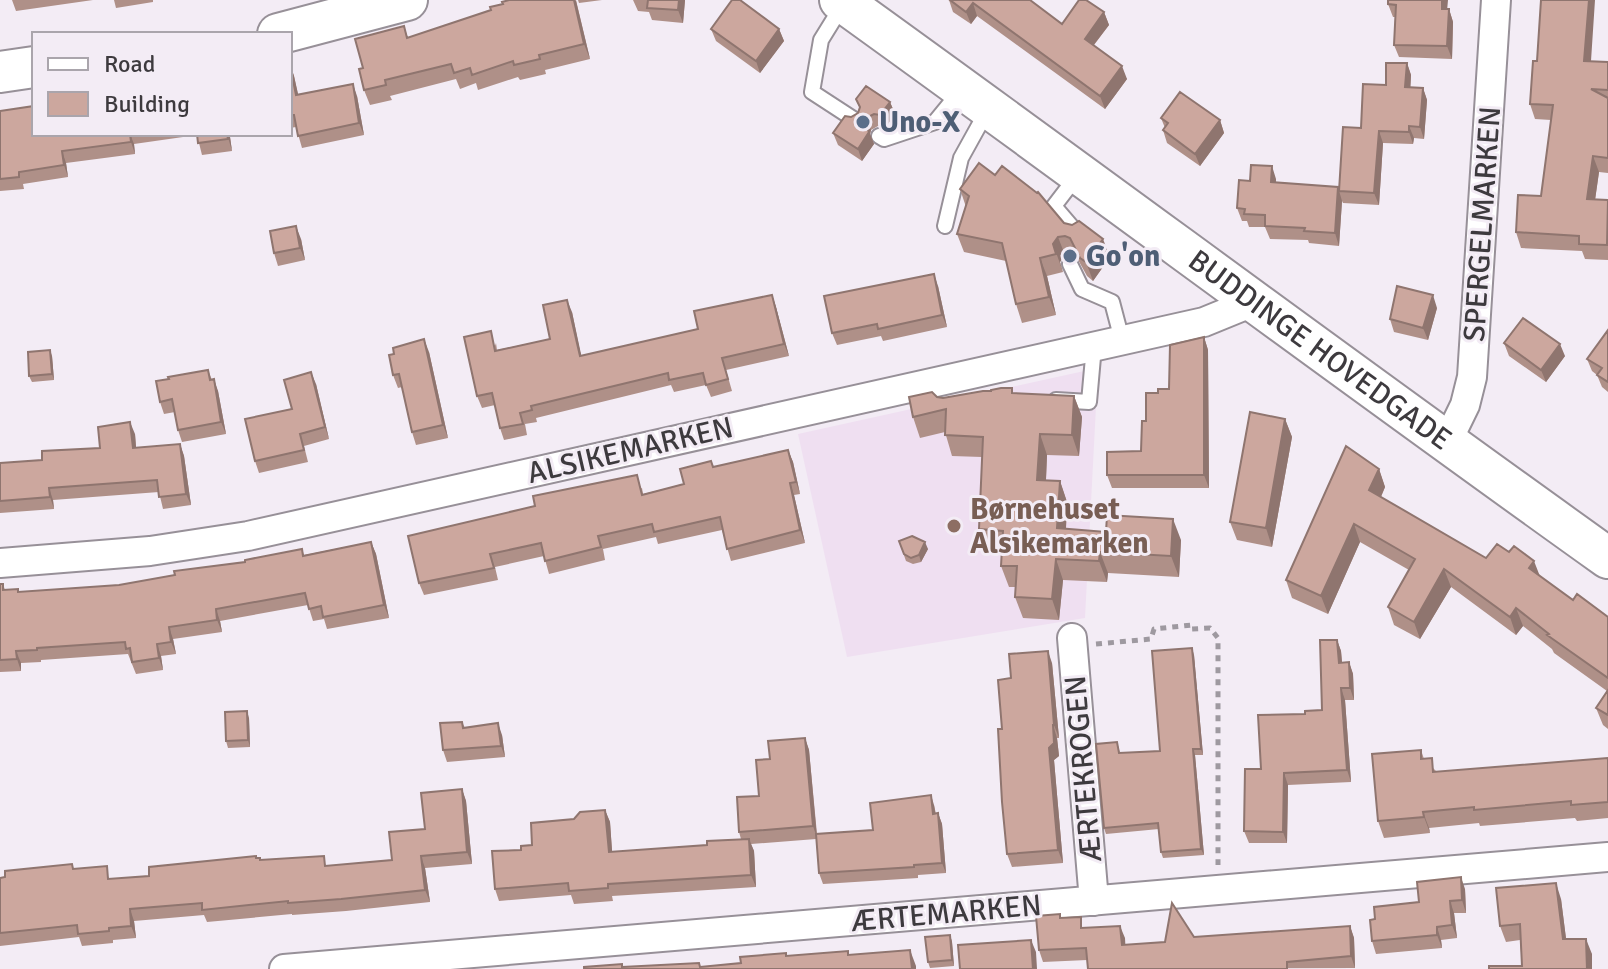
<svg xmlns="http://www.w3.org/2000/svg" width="1608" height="969" font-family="Signika,sans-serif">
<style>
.education{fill:#efdff1}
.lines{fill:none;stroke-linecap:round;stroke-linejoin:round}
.lane-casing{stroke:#979098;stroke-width:18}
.street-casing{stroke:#979098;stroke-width:32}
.secondary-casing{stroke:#979098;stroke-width:44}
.path{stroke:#9e99a0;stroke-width:5;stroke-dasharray:6 6;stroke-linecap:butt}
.lane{stroke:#fff;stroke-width:14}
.street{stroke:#fff;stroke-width:28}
.secondary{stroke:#fff;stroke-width:40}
.wall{fill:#af9088}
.shaded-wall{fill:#8f756f}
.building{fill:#cca79e;stroke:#8f756f;stroke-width:2}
.service-dot{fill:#5c6f8a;stroke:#f3ecf5;stroke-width:3}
.education-dot{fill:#8d6e63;stroke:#f3ecf5;stroke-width:3}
.labels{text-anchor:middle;stroke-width:6;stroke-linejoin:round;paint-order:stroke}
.service-label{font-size:30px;font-weight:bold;fill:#4e5e75;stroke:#f3ecf5;text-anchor:start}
.street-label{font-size:30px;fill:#3d3a3e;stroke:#f3ecf5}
.education-label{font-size:30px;font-weight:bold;fill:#785e54;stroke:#f3ecf5;text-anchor:start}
</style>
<rect width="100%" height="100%" fill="#f3ecf5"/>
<path class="education" d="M 1098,368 L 1085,618 L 847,657 L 798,434 Z"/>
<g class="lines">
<defs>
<path id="lane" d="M 842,6 L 821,40 L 812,92 L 855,120
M 879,136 L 884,139 L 935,122 L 962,89
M 1077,176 L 1054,206 L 1078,234
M 945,226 L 961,158 L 987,111
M 1070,264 L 1082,289 L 1112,302 L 1122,340
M 1056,400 L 1089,402 L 1094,346"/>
<path id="street" d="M 1447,442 L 1465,405 L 1472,377 L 1496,0
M 0,563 L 150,551 L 248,536 L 1204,322 L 1253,302
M 1072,638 L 1094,901
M 284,969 L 1608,857"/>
<g id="secondary">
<path id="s1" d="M 840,0 C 1097,185 1350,374 1608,558"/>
<path d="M 278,34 L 407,0"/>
<path d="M 0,72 L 34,67"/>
</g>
</defs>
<use href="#lane" class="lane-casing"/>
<use href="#street" class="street-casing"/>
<use href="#secondary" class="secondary-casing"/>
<path class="path" d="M 1096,644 L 1151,639 L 1154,629 L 1192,625 L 1192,629 L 1210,628 L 1218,638 L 1218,865"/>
<use href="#lane" class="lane"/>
<use href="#street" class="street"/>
<use href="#secondary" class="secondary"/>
</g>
<path class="wall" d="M 12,0 L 93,0 L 16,11 Z
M 114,0 L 153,0 L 153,2 L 116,8 Z
M 576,0 L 590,59 L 545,70 L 546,74 L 520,80 L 518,77 L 478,90 L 476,83 L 460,89 L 456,79 L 390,96 L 392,100 L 370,105 L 364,90 L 363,68 L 404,26 L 408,38 Z
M 578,0 L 602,0 L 579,3 Z
M 633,0 L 685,0 L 683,23 L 652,20 L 649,12 L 638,11 Z
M 949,0 L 1030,0 L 1062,24 L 1104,12 L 1109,25 L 1094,45 L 1127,79 L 1105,109 L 977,16 L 971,24 L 953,12 Z
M 1388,4 L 1449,9 L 1453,22 L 1452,59 L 1399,57 L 1394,45 L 1395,17 L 1393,17 Z
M 711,29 L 779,29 L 784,41 L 760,73 L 716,41 Z
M 1537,61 L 1608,62 L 1608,173 L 1599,172 L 1595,200 L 1608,200 L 1608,260 L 1585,259 L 1582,251 L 1521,248 L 1516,232 L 1541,196 L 1551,120 L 1535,119 L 1530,104 Z
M 1407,63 L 1411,75 L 1410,87 L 1423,88 L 1427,100 L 1424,139 L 1414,138 L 1413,144 L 1383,143 L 1379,205 L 1343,203 L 1342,201 L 1339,246 L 1309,243 L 1308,240 L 1270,239 L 1265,227 L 1249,227 L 1247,221 L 1242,221 L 1237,208 L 1250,181 L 1276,179 L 1276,182 L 1338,187 L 1339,190 L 1361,128 L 1386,85 Z
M 290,64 L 294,76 L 298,95 L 357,96 L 364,135 L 302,148 L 296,127 L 290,128 Z
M 856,99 L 890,102 L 895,114 L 885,128 L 878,126 L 871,130 L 870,134 L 874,144 L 862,161 L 838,145 L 833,133 L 851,117 L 858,113 L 860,109 Z
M 0,111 L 34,134 L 251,134 L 230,137 L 232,151 L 202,155 L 197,135 L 134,144 L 135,154 L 66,163 L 68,177 L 23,184 L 24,189 L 0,191 Z
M 1161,118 L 1220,120 L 1224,133 L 1200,166 L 1167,143 L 1163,130 L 1165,128 Z
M 995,175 L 1064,223 L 1110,257 L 1093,281 L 1087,276 L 1076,256 L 1072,254 L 1065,255 L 1060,262 L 1063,272 L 1047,276 L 1056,315 L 1022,323 L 1016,304 L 1006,261 L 964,252 L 957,234 L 966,207 L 960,189 Z
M 301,239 L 305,260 L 278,266 L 274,253 Z
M 938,286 L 947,327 L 883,341 L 881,336 L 837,345 L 832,333 Z
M 772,295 L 776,307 L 789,356 L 726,370 L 732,391 L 711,397 L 706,385 L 674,392 L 671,385 L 536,418 L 537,422 L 525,424 L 527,435 L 504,440 L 500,428 L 495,405 L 482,408 L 477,396 L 496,343 L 497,350 L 550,339 L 572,312 L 581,356 L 698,329 Z
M 1437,308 L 1428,340 L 1394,332 L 1390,319 Z
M 1608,330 L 1608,392 L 1602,387 L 1597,375 L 1592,371 L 1587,359 Z
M 1204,337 L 1208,350 L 1209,488 L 1112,488 L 1107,475 L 1141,451 L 1146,421 L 1158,393 L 1169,389 Z
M 1504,343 L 1565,356 L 1546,382 L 1509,356 Z
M 429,352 L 448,438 L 416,445 L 412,432 L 402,387 L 398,388 L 393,375 Z
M 52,356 L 54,380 L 32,382 L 29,376 Z
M 208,370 L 212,380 L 218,391 L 226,434 L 182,442 L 178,430 L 175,412 L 164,414 L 160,402 Z
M 316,384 L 329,439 L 304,446 L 308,462 L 259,473 L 255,461 L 292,409 Z
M 1013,393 L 1074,396 L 1082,417 L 1079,456 L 1047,455 L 1046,480 L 1060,481 L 1067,502 L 1066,529 L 1181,540 L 1179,577 L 1108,573 L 1107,582 L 1063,580 L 1059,620 L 1023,618 L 1015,597 L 1016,587 L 1009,587 L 1001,566 L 1002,551 L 986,550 L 979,529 L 982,457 L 952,456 L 945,432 L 920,438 L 913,417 L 943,398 Z
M 1285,419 L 1292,437 L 1272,547 L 1237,540 L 1230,522 Z
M 135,434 L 136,448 L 180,444 L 184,456 L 191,505 L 163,509 L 159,492 L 53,500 L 54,509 L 0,513 L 0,463 L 42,460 L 100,448 Z
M 788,450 L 793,462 L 800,494 L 794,495 L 805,543 L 731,561 L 722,530 L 658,544 L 656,537 L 603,549 L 605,560 L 549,574 L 544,556 L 495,567 L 498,580 L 424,595 L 419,583 L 642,488 L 643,494 L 684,484 L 713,467 Z
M 1379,469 L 1385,487 L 1381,497 L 1486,558 L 1539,575 L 1573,600 L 1608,617 L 1608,729 L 1603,725 L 1596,708 L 1607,691 L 1554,653 L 1552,649 L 1523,626 L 1516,635 L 1451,587 L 1420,639 L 1394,625 L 1388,607 L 1409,570 L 1360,542 L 1328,614 L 1292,598 L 1286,580 Z
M 899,541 L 928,549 L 921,562 L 913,564 L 906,561 Z
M 371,542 L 376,554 L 389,618 L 327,629 L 324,619 L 313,621 L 308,605 L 220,621 L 222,632 L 173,639 L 176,654 L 161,656 L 163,670 L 136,674 L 128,654 L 41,660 L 41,662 L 21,663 L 21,671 L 0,672 L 0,584 L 3,584 L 5,590 L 19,592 L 119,585 L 245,562 L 302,549 L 304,555 Z
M 1337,640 L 1341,651 L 1342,663 L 1349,662 L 1353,674 L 1354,700 L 1345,700 L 1351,782 L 1288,785 L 1287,843 L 1249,843 L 1244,831 L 1261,769 L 1305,714 L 1322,710 Z
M 1194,655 L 1203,755 L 1195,755 L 1204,855 L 1163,858 L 1161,852 L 1159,829 L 1106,834 L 1104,828 L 1117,742 L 1120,753 L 1160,751 Z
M 1052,663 L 1059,738 L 1057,738 L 1059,756 L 1054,760 L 1063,863 L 1012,867 L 1007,854 L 1002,729 L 1011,678 Z
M 249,718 L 250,747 L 228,748 L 226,741 Z
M 462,722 L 465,728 L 502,735 L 505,757 L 447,762 L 443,750 Z
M 805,738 L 809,750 L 817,834 L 873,830 L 934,805 L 936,814 L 938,813 L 942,824 L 946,873 L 918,875 L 918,878 L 823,884 L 819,873 L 816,839 L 751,844 L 754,851 L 756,887 L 612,896 L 613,901 L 574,904 L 571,895 L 499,901 L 495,889 L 521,850 L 532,845 L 574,819 L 605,810 L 610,822 L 612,852 L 707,845 L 741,839 L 739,832 L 759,796 L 770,759 Z
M 1421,750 L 1424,759 L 1437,772 L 1608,758 L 1608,818 L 1577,821 L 1575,818 L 1480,826 L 1479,823 L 1429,828 L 1430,833 L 1384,838 L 1378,821 Z
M 462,789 L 466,801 L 472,864 L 425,868 L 430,902 L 346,911 L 292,915 L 292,914 L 207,922 L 204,915 L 134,921 L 136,938 L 113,940 L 113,943 L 82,946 L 79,937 L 0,946 L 0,878 L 74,869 L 111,879 L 149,876 L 256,858 L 261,860 L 328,866 L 392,860 L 425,829 Z
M 1465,889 L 1466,913 L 1454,913 L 1457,938 L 1441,940 L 1442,948 L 1376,954 L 1372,941 L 1375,919 L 1419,902 Z
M 1561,899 L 1566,939 L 1592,954 L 1592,969 L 1489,969 L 1522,966 L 1520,940 L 1506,942 L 1500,926 Z
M 1061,918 L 1084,928 L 1125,938 L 1125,945 L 1165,942 L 1194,937 L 1350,926 L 1354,938 L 1355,968 L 1088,969 L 1087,960 L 1043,962 L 1039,950 Z
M 950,935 L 952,942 L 954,966 L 930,968 L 928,962 Z"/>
<path class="shaded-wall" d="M 574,0 L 576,1 L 590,59 L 584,44 Z
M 679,0 L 685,0 L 683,23 L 678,10 Z
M 1442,0 L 1448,0 L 1446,22 L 1442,9 Z
M 1589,0 L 1595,0 L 1590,76 L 1584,61 Z
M 973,3 L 977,16 L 971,24 L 966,12 Z
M 1449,9 L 1453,22 L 1452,59 L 1447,46 Z
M 1104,12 L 1109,25 L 1089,51 L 1085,39 Z
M 779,29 L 784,41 L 760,73 L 756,61 Z
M 1407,63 L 1411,75 L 1410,99 L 1405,87 Z
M 290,64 L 294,76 L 301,107 L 296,95 Z
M 1122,66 L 1127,79 L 1105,109 L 1100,96 Z
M 353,84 L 357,96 L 364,135 L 359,123 Z
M 1423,88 L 1427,100 L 1424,139 L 1420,127 Z
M 890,102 L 895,114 L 885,128 L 880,115 Z
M 866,118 L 871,130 L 870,134 L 874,144 L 862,161 L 858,149 Z
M 1220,120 L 1224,133 L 1200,166 L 1195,154 Z
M 1409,126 L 1414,138 L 1413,144 L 1409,132 Z
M 1379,131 L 1383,143 L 1379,205 L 1374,193 Z
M 130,134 L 134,144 L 135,154 L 131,142 Z
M 227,134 L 229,134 L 230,137 L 232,151 Z
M 62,151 L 66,163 L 68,177 L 64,165 Z
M 1593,156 L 1599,172 L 1593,214 L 1587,199 Z
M 1272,166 L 1276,179 L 1275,195 L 1271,182 Z
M 1338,187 L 1342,201 L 1339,246 L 1335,233 Z
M 296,226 L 301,239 L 305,260 L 300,248 Z
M 1058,237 L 1065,255 L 1060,262 L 1063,272 L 1053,244 Z
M 1103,239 L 1110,257 L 1093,281 L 1086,262 Z
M 1040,258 L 1047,276 L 1056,315 L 1049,297 Z
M 934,274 L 938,286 L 947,327 L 942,315 Z
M 772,295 L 776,307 L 789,356 L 784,344 Z
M 1433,295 L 1437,308 L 1428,340 L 1423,328 Z
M 567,300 L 572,312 L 584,368 L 580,356 Z
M 1204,337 L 1208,350 L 1209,488 L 1204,475 Z
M 424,339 L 429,352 L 448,438 L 443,425 Z
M 1560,344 L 1565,356 L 1546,382 L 1541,370 Z
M 50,350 L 52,356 L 54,380 L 52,374 Z
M 311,372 L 316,384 L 329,439 L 325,427 Z
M 214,379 L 218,391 L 226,434 L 221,422 Z
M 1074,396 L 1082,417 L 1079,456 L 1072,435 Z
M 1285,419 L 1292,437 L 1272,547 L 1266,528 Z
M 130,422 L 135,434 L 137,460 L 133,448 Z
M 1040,434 L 1047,455 L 1045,501 L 1037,480 Z
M 180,444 L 184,456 L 191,505 L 186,494 Z
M 788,450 L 793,462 L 800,494 L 796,482 Z
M 1379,469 L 1385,487 L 1376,508 L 1369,490 Z
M 1060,481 L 1067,502 L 1065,550 L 1057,528 Z
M 790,483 L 794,495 L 805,543 L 800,530 Z
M 49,488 L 53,500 L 54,509 L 50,497 Z
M 1173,519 L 1181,540 L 1179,577 L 1171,556 Z
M 1354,524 L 1360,542 L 1328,614 L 1321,596 Z
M 371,542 L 376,554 L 389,618 L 384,605 Z
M 925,542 L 928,549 L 921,562 L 919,555 Z
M 1100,552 L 1108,573 L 1107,582 L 1099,561 Z
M 1056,559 L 1063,580 L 1059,620 L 1052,599 Z
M 1534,561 L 1541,579 L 1529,568 Z
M 1444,569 L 1451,587 L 1420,639 L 1414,622 Z
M 1516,608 L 1523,626 L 1516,635 L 1510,617 Z
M 216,609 L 220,621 L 222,632 L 217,620 Z
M 169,627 L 173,639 L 176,654 L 171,642 Z
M 1337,640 L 1341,651 L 1343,674 L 1339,663 Z
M 157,644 L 161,656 L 163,670 L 159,658 Z
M 1192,648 L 1194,655 L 1203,755 L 1201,749 Z
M 16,651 L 21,663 L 21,671 L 17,659 Z
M 1048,651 L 1052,663 L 1059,738 L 1054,725 Z
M 1349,662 L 1353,674 L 1354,700 L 1350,688 Z
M 1341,688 L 1345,700 L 1351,782 L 1347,770 Z
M 247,711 L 249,718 L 250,747 L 248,740 Z
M 498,723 L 502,735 L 505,757 L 501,746 Z
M 1053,725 L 1057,738 L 1059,756 L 1054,760 L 1063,863 L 1058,850 L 1049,748 Z
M 805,738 L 809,750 L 817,838 L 813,826 Z
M 1193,749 L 1195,755 L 1204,855 L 1201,849 Z
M 1284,773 L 1288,785 L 1287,843 L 1283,832 Z
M 462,789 L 466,801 L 472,864 L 467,852 Z
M 931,795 L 934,805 L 937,824 L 933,814 Z
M 605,810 L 610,822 L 613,864 L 609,852 Z
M 1423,812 L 1429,828 L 1430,833 L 1424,817 Z
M 938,813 L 942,824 L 946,873 L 942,863 Z
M 749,839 L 754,851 L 756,887 L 751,875 Z
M 421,856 L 425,868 L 430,902 L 425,890 Z
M 1461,877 L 1465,889 L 1466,913 L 1462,900 Z
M 1556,883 L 1561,899 L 1568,954 L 1563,939 Z
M 1450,901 L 1454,913 L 1457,938 L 1452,925 Z
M 130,909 L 134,921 L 136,938 L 131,926 Z
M 1120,926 L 1125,938 L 1126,957 L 1122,945 Z
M 1350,926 L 1354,938 L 1355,968 L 1351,956 Z
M 1437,927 L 1441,940 L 1442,948 L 1437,935 Z
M 950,935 L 952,942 L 954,966 L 952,960 Z
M 1586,939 L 1592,954 L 1592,969 L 1587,969 Z
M 1031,940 L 1036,952 L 1037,969 L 1033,969 Z
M 910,950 L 916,966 L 916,969 L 912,969 Z"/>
<path class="building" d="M 509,0 L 574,0 L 584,44 L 539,55 L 540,59 L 514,65 L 513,61 L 472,75 L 470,68 L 454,73 L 451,64 L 385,80 L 386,85 L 364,90 L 359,69 L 363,68 L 355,39 L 404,26 L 407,38 L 491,10 L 490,7 L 503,4 L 502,2 Z
M 648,0 L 679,0 L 678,10 L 647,8 Z
M 732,0 L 740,0 L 779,29 L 756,61 L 711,29 Z
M 950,0 L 1030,0 L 1062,24 L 1079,0 L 1086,0 L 1104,12 L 1085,39 L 1122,66 L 1100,96 L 973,3 L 966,12 Z
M 1388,0 L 1442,0 L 1442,9 L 1449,9 L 1447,46 L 1394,45 L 1396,5 L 1388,4 Z
M 1541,0 L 1589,0 L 1584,61 L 1608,62 L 1608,90 L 1591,89 L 1608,98 L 1608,158 L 1593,156 L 1587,199 L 1608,200 L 1607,245 L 1579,244 L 1579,236 L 1516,232 L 1518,195 L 1541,196 L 1553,105 L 1530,104 L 1533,61 L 1537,61 Z
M 1386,63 L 1407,63 L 1405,87 L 1423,88 L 1420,127 L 1409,126 L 1409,132 L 1379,131 L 1374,193 L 1339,191 L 1343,127 L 1361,128 L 1363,84 L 1386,85 Z
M 290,65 L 296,95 L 353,84 L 359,123 L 298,136 L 294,115 L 290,115 Z
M 866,86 L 890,102 L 880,115 L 874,114 L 866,118 L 865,124 L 869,132 L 858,149 L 833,133 L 845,116 L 851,117 L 858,113 L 860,107 L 856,99 Z
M 1180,92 L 1220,120 L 1195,154 L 1163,130 L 1168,123 L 1161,118 Z
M 34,106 L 34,134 L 130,134 L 131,142 L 62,151 L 64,165 L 19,172 L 19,177 L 0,179 L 0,111 Z
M 197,134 L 227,134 L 228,139 L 198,143 Z
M 979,163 L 995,175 L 1002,166 L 1037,193 L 1038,192 L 1064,223 L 1072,225 L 1079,221 L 1103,239 L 1086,262 L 1080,258 L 1070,238 L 1065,236 L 1058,237 L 1053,244 L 1056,254 L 1040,258 L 1049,297 L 1016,304 L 1002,243 L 957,234 L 969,196 L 960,189 Z
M 1251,165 L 1272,166 L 1271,182 L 1338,187 L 1335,233 L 1304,231 L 1305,228 L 1265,226 L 1265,215 L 1244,214 L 1245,209 L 1237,208 L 1239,180 L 1250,181 Z
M 296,226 L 300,248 L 274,253 L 270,231 Z
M 934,274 L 942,315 L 878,329 L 877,324 L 832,333 L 824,296 Z
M 1397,286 L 1433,295 L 1423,328 L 1390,319 Z
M 772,295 L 784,344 L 722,358 L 728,379 L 706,385 L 703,373 L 669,380 L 668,373 L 531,406 L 532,410 L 520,413 L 523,424 L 500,428 L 492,393 L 477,396 L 464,337 L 491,331 L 495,351 L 550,339 L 543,305 L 567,300 L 580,356 L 698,329 L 694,311 Z
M 1523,318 L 1560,344 L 1541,370 L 1504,343 Z
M 1608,330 L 1608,382 L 1597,375 L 1602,368 L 1587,359 Z
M 1204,337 L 1204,475 L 1107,475 L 1107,452 L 1141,451 L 1142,421 L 1146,421 L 1146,393 L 1158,393 L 1158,389 L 1169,389 L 1170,345 Z
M 424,339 L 443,425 L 412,432 L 399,374 L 393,375 L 389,355 L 394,354 L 393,348 Z
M 50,350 L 52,374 L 29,376 L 28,352 Z
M 208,370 L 210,380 L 214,379 L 221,422 L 178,430 L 172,399 L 160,402 L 156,381 L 169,379 L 168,377 Z
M 311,372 L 325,427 L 300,434 L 304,450 L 255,461 L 245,419 L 292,409 L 284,380 Z
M 1001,388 L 1012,388 L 1012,393 L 1074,396 L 1072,435 L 1040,434 L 1037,480 L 1060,481 L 1057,528 L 1106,532 L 1107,515 L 1173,519 L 1171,556 L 1100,552 L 1099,561 L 1056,559 L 1052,599 L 1015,597 L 1017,566 L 1001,566 L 1003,531 L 979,529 L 983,437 L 945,435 L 946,409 L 913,417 L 909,397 L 932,392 L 937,397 L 943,398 L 983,391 L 991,391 L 991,390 Z
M 1250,412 L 1285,419 L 1266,528 L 1230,522 Z
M 130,422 L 133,448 L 180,444 L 186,494 L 159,497 L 157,480 L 49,488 L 50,497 L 0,501 L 0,463 L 42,460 L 42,451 L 100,448 L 98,427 Z
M 1346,446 L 1379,469 L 1369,490 L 1486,558 L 1497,544 L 1509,552 L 1514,546 L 1534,561 L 1529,568 L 1573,600 L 1577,594 L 1608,617 L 1608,678 L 1547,635 L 1549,634 L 1516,608 L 1510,617 L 1444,569 L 1414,622 L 1388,607 L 1415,559 L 1354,524 L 1321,596 L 1286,580 Z
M 788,450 L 796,482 L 790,483 L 800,530 L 727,549 L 720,517 L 654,532 L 652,524 L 598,536 L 601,547 L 545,561 L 541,543 L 490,554 L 494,568 L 419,583 L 408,536 L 535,506 L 533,496 L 637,475 L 642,495 L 684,484 L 680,469 L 711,461 L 713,467 Z
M 912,536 L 925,542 L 919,555 L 911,558 L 904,554 L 899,541 Z
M 371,542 L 384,605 L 323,617 L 321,606 L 309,609 L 305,593 L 216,609 L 217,620 L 169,627 L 171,642 L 157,644 L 159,658 L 132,662 L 130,648 L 126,649 L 125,642 L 37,648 L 37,650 L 16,651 L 17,659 L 0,660 L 0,584 L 3,584 L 3,590 L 18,589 L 18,592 L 119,585 L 175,575 L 174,571 L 245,562 L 245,560 L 302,549 L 303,556 Z
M 1320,640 L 1337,640 L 1339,663 L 1349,662 L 1350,688 L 1341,688 L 1347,770 L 1284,773 L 1283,832 L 1244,831 L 1245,769 L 1261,769 L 1258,715 L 1305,714 L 1305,711 L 1322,710 Z
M 1192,648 L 1201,749 L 1193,749 L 1201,849 L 1161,852 L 1158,823 L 1104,828 L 1096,744 L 1117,742 L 1119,753 L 1160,751 L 1152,651 Z
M 1048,651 L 1054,725 L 1053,725 L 1054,743 L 1049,748 L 1058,850 L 1007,854 L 1002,802 L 998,729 L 1002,729 L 998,680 L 1011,678 L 1009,654 Z
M 1608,690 L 1608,715 L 1596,708 Z
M 247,711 L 248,740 L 226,741 L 225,712 Z
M 462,722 L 463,728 L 498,723 L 501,746 L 443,750 L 440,723 Z
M 805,738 L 813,826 L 739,832 L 737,797 L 759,796 L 756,760 L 770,759 L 768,741 Z
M 1421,750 L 1421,759 L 1432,758 L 1433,772 L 1608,758 L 1608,802 L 1571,805 L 1571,801 L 1474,810 L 1474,807 L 1423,812 L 1424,817 L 1378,821 L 1372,754 Z
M 462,789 L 467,852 L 421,856 L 425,890 L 341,899 L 288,903 L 288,901 L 202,910 L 202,903 L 130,909 L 131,926 L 109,928 L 109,931 L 78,934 L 77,925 L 0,933 L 0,878 L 5,877 L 5,871 L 72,864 L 73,869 L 107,866 L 108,879 L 149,876 L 149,867 L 256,856 L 256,858 L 260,858 L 260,860 L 324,856 L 325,866 L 392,860 L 389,832 L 425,829 L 421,793 Z
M 931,795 L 933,814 L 938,813 L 942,863 L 914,865 L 914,867 L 819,873 L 816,834 L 873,830 L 870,803 Z
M 605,810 L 609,852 L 707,845 L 707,841 L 749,839 L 751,875 L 608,884 L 608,888 L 569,891 L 568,883 L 495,889 L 492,851 L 521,850 L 521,846 L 532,845 L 531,823 L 574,819 L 580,812 Z
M 1461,877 L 1462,900 L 1450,901 L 1452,925 L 1437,927 L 1437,935 L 1372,941 L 1370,920 L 1375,919 L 1374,907 L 1419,902 L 1417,882 Z
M 1556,883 L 1563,939 L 1586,939 L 1587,969 L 1489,969 L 1489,966 L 1522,966 L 1520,924 L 1500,926 L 1496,888 Z
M 1172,903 L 1194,937 L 1350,926 L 1351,956 L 1287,962 L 1287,969 L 1088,969 L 1086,948 L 1039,950 L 1036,916 L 1060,914 L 1060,918 L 1081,917 L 1081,928 L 1120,926 L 1122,945 L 1165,942 Z
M 950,935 L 952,960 L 928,962 L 925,937 Z
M 1031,940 L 1033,969 L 960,969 L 958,945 Z
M 910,950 L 912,969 L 584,969 L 584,967 L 622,964 L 622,967 L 699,963 L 700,967 L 741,963 L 740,957 L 786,953 L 786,956 L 848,951 L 848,955 Z"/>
<g class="service-dot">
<circle cx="863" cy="122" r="8"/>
<circle cx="1070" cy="256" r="8"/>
</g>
<circle class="education-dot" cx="954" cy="526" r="8"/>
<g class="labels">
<g class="service-label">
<text x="879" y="132">Uno-X</text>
<text x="1086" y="266">Go'on</text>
</g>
<g class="street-label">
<text transform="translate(1482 224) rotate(-86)" y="10">SPERGELMARKEN</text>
<text dy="10" stroke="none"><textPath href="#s1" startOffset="594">BUDDINGE HOVEDGADE</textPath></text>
<text transform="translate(630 450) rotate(-13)" y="10">ALSIKEMARKEN</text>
<text transform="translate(1083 769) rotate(-95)" y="10">ÆRTEKROGEN</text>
<text transform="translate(946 913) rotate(-5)" y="10">ÆRTEMARKEN</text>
</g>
<g class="education-label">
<text x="970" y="519">Børnehuset<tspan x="970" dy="34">Alsikemarken</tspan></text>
</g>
</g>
<rect x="32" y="32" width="260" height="104" fill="#f3ecf5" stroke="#aaa5ac" stroke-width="2"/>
<rect x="48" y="58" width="40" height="12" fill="#ffffff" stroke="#aaa5ac" stroke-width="2"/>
<text x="104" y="72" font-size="24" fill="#3d3a3e">Road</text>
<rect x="48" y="92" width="40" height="24" fill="#cca79e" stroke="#aaa5ac" stroke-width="2"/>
<text x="104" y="112" font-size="24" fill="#3d3a3e">Building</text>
</svg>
